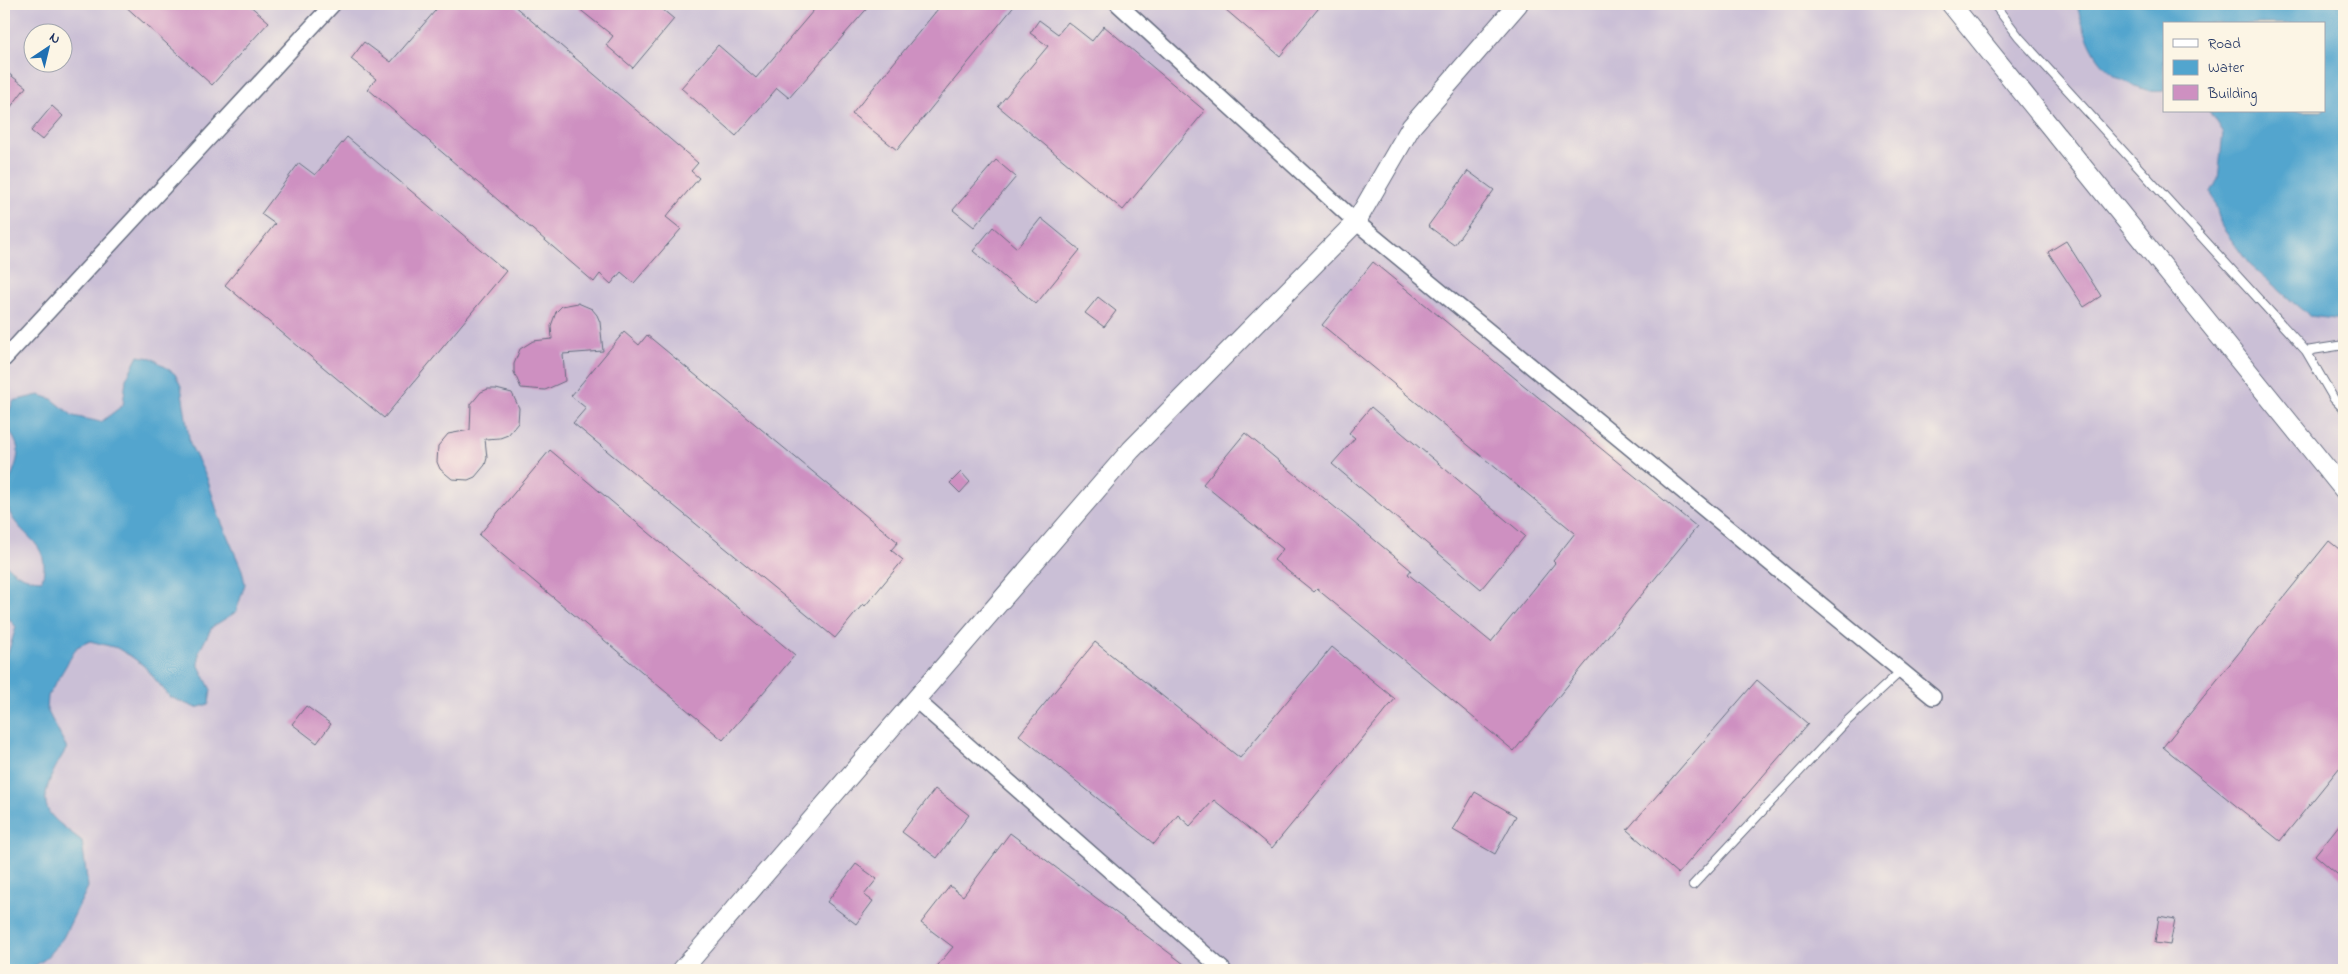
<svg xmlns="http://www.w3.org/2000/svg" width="2348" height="974" font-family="'Indie Flower',sans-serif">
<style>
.industrial{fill:#cabfd6;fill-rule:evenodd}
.water{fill:#52a5ce;stroke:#366a96}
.building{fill:#ce90c1}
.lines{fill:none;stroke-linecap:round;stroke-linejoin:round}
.service-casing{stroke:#666d80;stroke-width:10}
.minor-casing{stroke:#666d80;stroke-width:18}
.tertiary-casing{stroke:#666d80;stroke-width:21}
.service{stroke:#fff;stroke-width:8}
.minor{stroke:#fff;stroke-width:15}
.tertiary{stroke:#fff;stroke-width:19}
</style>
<rect width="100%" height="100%" fill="#fcf5e5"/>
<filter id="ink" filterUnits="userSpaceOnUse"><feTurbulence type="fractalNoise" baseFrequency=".02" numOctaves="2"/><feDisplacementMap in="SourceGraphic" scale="10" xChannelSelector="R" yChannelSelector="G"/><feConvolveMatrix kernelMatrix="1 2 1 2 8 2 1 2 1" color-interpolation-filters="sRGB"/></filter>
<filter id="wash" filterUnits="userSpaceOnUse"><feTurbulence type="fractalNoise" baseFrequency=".0096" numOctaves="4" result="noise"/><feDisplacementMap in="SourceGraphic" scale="20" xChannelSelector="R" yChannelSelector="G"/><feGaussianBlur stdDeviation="1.12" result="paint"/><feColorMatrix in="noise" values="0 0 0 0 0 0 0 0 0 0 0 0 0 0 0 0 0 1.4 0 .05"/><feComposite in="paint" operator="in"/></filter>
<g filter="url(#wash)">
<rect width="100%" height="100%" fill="#f2dfbf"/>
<path class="industrial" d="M 4,4 L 2344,4 L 2344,970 L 4,970 ZM 2164,24 L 2324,24 L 2324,111 L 2164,111 ZM 32,32 L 62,32 L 62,62 L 32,62 Z"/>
<path class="water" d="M 2079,4 L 2344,4 L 2344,320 L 2309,316 L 2249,264 L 2222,227 L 2211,192 L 2218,179 L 2223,133 L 2209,111 L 2324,111 L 2324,24 L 2164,24 L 2164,91 C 2151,93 2143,89 2131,84 C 2096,69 2088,43 2078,9 Z
M 138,356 L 152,358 L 164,366 L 175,374 L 181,386 L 190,444 L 207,478 L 218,514 L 242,570 L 245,584 L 236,612 L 212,627 L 199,652 L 199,666 L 211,690 L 209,704 L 196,708 L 170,697 L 144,666 L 132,657 L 117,648 L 90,641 L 77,647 L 48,696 L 47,710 L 67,748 C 57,764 35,798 52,816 C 60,825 72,833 82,841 L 88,887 L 63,938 L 45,959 L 33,967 L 4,970 L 4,654 L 8,653 L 16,627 L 4,613 L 4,562 C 14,574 26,580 42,580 C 53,541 17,537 8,508 C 1,488 17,472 18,452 C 18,442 11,436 9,427 C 6,418 10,409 13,401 L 39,395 L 52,399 L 73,416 L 101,422 L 123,405 L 126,379 Z"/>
<g id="blocks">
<path class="building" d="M 123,4 L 248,4 L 269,22 L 212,85 Z
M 441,4 L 512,4 L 698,163 L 691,171 L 699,178 L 666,217 L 681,229 L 634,283 L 621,272 L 611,284 L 600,274 L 594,282 L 368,89 L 376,79 L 351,59 L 364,42 L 391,62 Z
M 573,4 L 656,4 L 674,19 L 633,68 L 606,45 L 613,36 Z
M 819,4 L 871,4 L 789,98 L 777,88 L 736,136 L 681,88 L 718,45 L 756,78 Z
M 942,4 L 1016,4 L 897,150 L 852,114 Z
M 1219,4 L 1322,4 L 1280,56 Z
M 1039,20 L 1058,34 L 1068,22 L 1092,41 L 1104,26 L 1205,111 L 1123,210 L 998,106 L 1048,46 L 1030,33 Z
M 4,70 L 26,87 L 4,116 Z
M 52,106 L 63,116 L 42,140 L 31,131 Z
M 347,137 L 506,271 L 384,418 L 225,285 L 275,224 L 261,214 L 299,163 L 315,175 Z
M 996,160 L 1016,177 L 974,227 L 953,210 Z
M 1468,171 L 1494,190 L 1454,245 L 1428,226 Z
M 1041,218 L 1080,250 L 1036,304 L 973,251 L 993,227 L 1017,248 Z
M 2066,241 L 2101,296 L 2084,307 L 2048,252 Z
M 1373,262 L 1697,527 L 1514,751 L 1317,589 L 1314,592 L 1274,560 L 1283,549 L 1203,484 L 1245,433 L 1411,570 L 1408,574 L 1491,642 L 1555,563 L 1553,561 L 1575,533 L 1322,325 Z
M 1098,297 L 1116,311 L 1104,327 L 1085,313 Z
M 578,303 L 592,309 L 597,315 L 600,322 L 603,351 L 563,354 L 565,381 L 545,390 L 521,388 L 514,372 L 514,364 L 520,349 L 533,341 L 552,339 L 551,326 L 556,312 L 562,306 Z
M 624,332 L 639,345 L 647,335 L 898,542 L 891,550 L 903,560 L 865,606 L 863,604 L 835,638 L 573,423 L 586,408 L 571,396 Z
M 488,389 L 496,389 L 512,393 L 519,408 L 518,423 L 508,435 L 500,438 L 485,439 L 487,458 L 485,465 L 475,477 L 468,480 L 452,479 L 440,469 L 437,462 L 438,446 L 448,434 L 470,430 L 471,404 L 481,392 Z
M 1371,407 L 1525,536 L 1481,589 L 1332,464 L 1355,438 L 1349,433 Z
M 550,450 L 795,655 L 723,740 L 479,535 Z
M 961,472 L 970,482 L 960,493 L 950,483 Z
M 2329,541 L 2344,553 L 2344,762 L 2280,841 L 2163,747 Z
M 1095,642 L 1240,758 L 1332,647 L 1395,699 L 1272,848 L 1214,800 L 1190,826 L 1178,815 L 1154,844 L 1019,735 Z
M 1757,680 L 1808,724 L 1678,874 L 1627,830 Z
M 306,706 L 331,724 L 317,743 L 292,724 Z
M 935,789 L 969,815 L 937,858 L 902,832 Z
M 1475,792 L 1516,816 L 1495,854 L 1453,830 Z
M 2344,819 L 2344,880 L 2315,855 Z
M 1010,833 L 1192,970 L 934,970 L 953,947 L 921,923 L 950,886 L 963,896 Z
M 856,864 L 877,879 L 864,895 L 873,901 L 856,924 L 827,902 Z
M 2159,916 L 2175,919 L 2170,945 L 2155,943 Z"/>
</g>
</g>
<g filter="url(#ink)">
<use href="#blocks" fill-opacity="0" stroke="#666d80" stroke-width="1"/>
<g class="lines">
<defs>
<path id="service" d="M 1994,4 L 2019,37 L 2306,351 L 2334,399 L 2344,409
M 2306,351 L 2344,345
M 1693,885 L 1845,723 L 1901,671"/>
<path id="minor" d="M 1118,4 L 1356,222 L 1933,697
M 4,359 L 333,4
M 916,700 L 1223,970"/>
<path id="tertiary" d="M 1951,4 L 2344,490
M 682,970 L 1131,450 L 1356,222 L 1411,127 L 1518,4"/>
</defs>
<use href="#service" class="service-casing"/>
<use href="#minor" class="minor-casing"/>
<use href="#tertiary" class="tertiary-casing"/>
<use href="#service" class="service"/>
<use href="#minor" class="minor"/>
<use href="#tertiary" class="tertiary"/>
</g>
</g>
<rect width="2348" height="974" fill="none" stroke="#fcf5e5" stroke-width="20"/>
<rect x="2163" y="22" width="162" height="90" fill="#fcf5e5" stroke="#a2a6af"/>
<rect x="2173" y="39" width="25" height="8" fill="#ffffff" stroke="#a2a6af"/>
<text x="2208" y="48" font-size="15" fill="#1b2f5e">Road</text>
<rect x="2173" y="60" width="25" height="15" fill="#52a5ce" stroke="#a2a6af"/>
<text x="2208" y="72" font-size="15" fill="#1b2f5e">Water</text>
<rect x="2173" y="85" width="25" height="15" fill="#ce90c1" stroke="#a2a6af"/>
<text x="2208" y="98" font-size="15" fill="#1b2f5e">Building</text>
<g transform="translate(48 48) rotate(35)"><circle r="24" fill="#fcf5e5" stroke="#a2a6af"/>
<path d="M0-4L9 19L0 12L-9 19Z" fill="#1f6fb2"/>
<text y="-8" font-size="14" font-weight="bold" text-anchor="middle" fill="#1b2f5e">N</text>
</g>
</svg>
